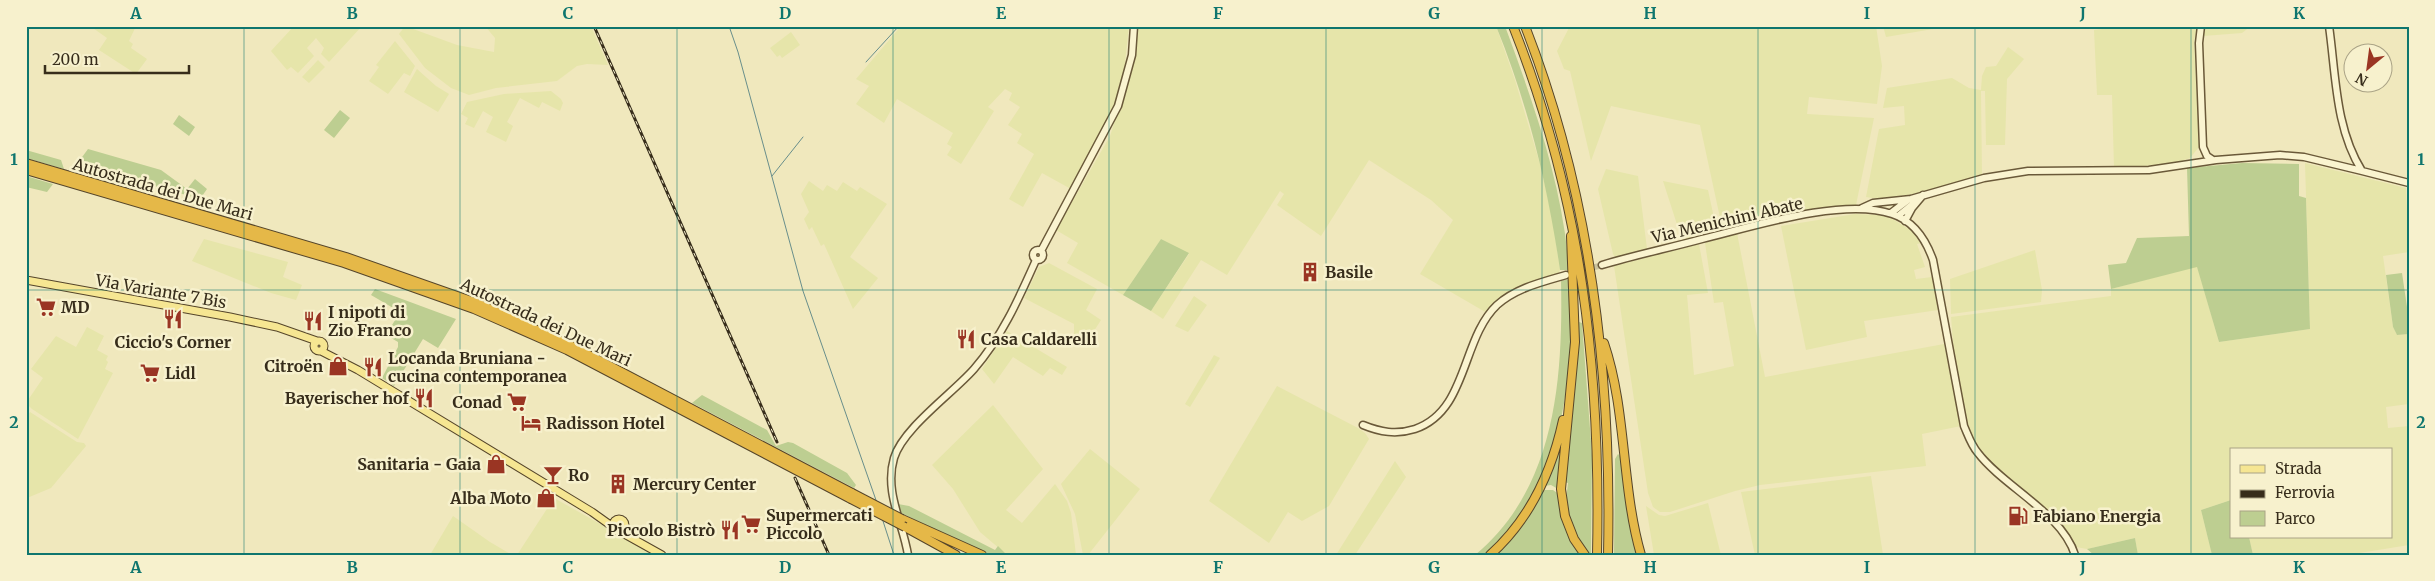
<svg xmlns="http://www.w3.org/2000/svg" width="2435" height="581" font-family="Merriweather,serif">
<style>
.farmland{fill:#e6e5aa}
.green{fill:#bdce91}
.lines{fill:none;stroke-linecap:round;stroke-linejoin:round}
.stream{stroke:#688e8b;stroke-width:1}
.secondary-tunnel{stroke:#cbc39d;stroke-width:6;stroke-dasharray:6 3;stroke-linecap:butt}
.secondary-casing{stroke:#6a5939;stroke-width:9}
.primary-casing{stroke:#55452a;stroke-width:9}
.highway-casing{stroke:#55452a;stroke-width:10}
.secondary{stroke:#faf4d0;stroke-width:6}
.primary{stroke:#f6e692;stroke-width:7}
.highway{stroke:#e5b848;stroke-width:8}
.rail-casing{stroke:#372d1b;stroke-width:3}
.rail{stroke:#f7f1cd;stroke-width:1;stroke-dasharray:4;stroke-linecap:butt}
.highway-bridge-casing{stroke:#55452a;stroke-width:10;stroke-linecap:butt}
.highway-bridge{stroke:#e5b848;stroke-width:8}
.grid{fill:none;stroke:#0f766e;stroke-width:1;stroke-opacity:0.55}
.labels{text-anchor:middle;stroke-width:5;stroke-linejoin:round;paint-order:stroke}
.street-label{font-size:16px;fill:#372d1b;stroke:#f7f1cd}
.poi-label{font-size:16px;font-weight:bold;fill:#372d1b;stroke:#f7f1cd;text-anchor:start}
.neatline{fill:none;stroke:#0f766e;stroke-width:2}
.grid-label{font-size:16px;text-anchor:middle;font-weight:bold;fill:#0f766e}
</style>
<rect width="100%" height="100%" fill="#f0e8bd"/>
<path class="farmland" d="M 90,26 L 136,26 L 129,41 L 133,44 L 131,48 L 147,59 L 136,74 L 99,50 L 107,38 Z
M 294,26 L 362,26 L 329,62 L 321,54 L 324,48 L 316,38 L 307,48 L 314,56 L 298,73 L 291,67 L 287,70 L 271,51 Z
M 405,26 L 457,45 L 494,52 L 495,38 L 485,26 L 591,26 L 608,65 L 587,64 L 577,66 L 557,81 L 496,88 L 469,95 L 451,88 L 425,68 L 399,34 Z
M 901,26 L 1129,26 L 1124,72 L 1115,106 L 1088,160 L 1083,161 L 1086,164 L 1071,189 L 1042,173 L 1023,207 L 1009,199 L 1034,154 L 1017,143 L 1022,134 L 1008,125 L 1020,107 L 1009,100 L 1012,93 L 1005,89 L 988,107 L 994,111 L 961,164 L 947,155 L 952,147 L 947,144 L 953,133 L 897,99 L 884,123 L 856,104 L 869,86 L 856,79 Z
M 1136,26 L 1496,26 L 1515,80 L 1540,164 L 1553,221 L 1560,270 L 1558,275 L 1517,288 L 1503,296 L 1487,313 L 1420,274 L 1453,220 L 1431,200 L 1369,160 L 1321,236 L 1277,205 L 1284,194 L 1280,191 L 1227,275 L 1201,260 L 1163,319 L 1151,311 L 1189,254 L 1161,239 L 1123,295 L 1067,263 L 1078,243 L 1056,230 L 1110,136 L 1129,78 Z
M 1570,26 L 1876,26 L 1882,66 L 1877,104 L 1809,97 L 1807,114 L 1874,118 L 1856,205 L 1722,227 L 1700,125 L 1611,106 L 1591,161 L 1570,71 L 1564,69 L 1557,51 Z
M 1883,26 L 1931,26 L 1933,29 L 1886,37 Z
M 2125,26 L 2197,26 L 2194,41 L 2199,147 L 2190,158 L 2172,164 L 2114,168 L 2112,95 L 2097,95 L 2094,30 Z
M 2206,26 L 2251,26 L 2242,33 L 2203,36 Z
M 791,32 L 800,45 L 782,58 L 780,55 L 777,57 L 770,48 Z
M 395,41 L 415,66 L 410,76 L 404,73 L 388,94 L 369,81 L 379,67 L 376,65 Z
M 2008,47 L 2024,59 L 2007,79 L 2005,145 L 1986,145 L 1985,91 L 1981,91 L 1982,176 L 1927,192 L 1878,199 L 1866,197 L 1879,129 L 1905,125 L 1904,106 L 1883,108 L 1887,88 L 1952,78 L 1969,88 L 1981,90 L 1982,76 L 1986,67 L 1996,66 Z
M 318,60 L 325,67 L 309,83 L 302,77 Z
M 417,69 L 436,86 L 449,94 L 438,112 L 404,92 Z
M 551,91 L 561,99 L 563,103 L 560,111 L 542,102 L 539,108 L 520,98 L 507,122 L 513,126 L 506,142 L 486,132 L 493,117 L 483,111 L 474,128 L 465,124 L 468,118 L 461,114 L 467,102 L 504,94 Z
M 2305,163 L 2406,188 L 2409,252 L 2383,256 L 2393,327 L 2397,335 L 2409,334 L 2409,404 L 2386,407 L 2388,428 L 2409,426 L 2409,545 L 2347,555 L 2253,555 L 2249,537 L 2391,537 L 2391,450 L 2231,450 L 2231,500 L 2201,510 L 2212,555 L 2138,555 L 2135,538 L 2087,549 L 2076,547 L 2069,536 L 1977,448 L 1966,424 L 1954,355 L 1951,317 L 2111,296 L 2111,289 L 2197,266 L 2219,342 L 2310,329 Z
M 1606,169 L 1638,176 L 1647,249 L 1616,258 L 1613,254 L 1598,189 Z
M 809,181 L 823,191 L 827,185 L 837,191 L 843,182 L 857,191 L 860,187 L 887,204 L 850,257 L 878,278 L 853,309 L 824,244 L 821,246 L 812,227 L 809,230 L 804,219 L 809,212 L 801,194 Z
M 1663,181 L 1708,190 L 1716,227 L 1715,231 L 1682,240 Z
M 1855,214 L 1879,215 L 1891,218 L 1912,231 L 1921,243 L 1917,244 L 1925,267 L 1914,270 L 1916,279 L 1932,277 L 1938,310 L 1864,321 L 1867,337 L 1806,350 L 1781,226 Z
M 1737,233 L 1765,377 L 1944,344 L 1961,426 L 1922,434 L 1926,466 L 1760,485 L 1735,491 L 1670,512 L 1660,512 L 1653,507 L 1648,493 L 1614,266 L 1699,244 L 1708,293 L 1687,295 L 1694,375 L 1734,366 L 1723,302 L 1714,303 L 1705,243 Z
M 204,239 L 288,262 L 283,277 L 302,285 L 296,300 L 271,293 L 192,261 Z
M 2035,250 L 2042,290 L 2041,302 L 1951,314 L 1950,279 Z
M 1049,263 L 1097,289 L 1086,310 L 1101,320 L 1087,342 L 1074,334 L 1074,324 L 1024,298 L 1039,267 Z
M 1194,296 L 1207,305 L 1188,332 L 1175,326 Z
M 87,327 L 104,336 L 97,350 L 108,356 L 106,360 L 108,362 L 105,369 L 113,373 L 78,439 L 32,409 L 26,403 L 43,378 L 31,369 L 56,336 L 76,347 Z
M 1007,331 L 1067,367 L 1062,375 L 1050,368 L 1043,376 L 1013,357 L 994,384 L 982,369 Z
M 1214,355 L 1220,358 L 1190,407 L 1185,404 Z
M 1277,386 L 1358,428 L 1365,433 L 1369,439 L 1329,506 L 1302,521 L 1288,512 L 1269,543 L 1209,501 Z
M 993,405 L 1043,469 L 1006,510 L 1022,523 L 1055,484 L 1067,501 L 1071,513 L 1076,555 L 1007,555 L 980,532 L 953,489 L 932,465 Z
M 30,412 L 77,442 L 84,443 L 86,446 L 51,488 L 27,498 L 26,418 Z
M 1090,449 L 1140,489 L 1088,555 L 1083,555 L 1075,514 L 1061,484 Z
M 1395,461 L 1406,477 L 1355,555 L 1336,555 Z
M 1871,476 L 1883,555 L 1755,555 L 1741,492 Z
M 554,498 L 645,549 L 651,555 L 517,555 Z
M 1708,503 L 1721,555 L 1654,555 L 1646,506 L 1659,515 L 1665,516 Z
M 453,516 L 490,542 L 512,555 L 430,555 Z"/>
<path class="green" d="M 1496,26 L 1505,26 C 1534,105 1563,185 1569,270 L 1560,270 C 1548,187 1528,104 1496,26 Z
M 340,110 L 350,118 L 334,138 L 324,130 Z
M 179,115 L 195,127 L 189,136 L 173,124 Z
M 88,149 L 161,170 L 187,189 L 195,179 L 207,189 L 200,199 L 77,164 Z
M 26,150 L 61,160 L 64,169 L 26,158 Z
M 2242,163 L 2299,164 L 2299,196 L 2306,198 L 2310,329 L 2219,342 L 2197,267 L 2111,289 L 2108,265 L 2126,263 L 2137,238 L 2189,236 L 2187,168 Z
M 26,176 L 53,184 L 47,192 L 26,187 Z
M 1161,239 L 1189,253 L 1151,311 L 1123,295 Z
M 2402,273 L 2407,307 L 2409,307 L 2409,334 L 2397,335 L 2393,327 L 2386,275 Z
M 1570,279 C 1573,359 1568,441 1525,511 C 1515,527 1499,541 1487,555 L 1475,555 C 1556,488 1563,378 1561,281 Z
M 375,289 L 456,319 L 438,348 L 423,339 L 394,386 L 382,378 L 398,347 L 398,342 L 386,335 L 400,312 L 371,295 Z
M 1579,322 L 1582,323 L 1592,455 L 1591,555 L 1587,555 L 1578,541 L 1565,507 L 1568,483 L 1564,482 L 1577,324 Z
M 702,395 L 767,430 L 776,446 L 788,442 L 793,443 L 847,473 L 856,485 L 854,488 L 692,403 Z
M 1559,451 L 1561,451 L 1558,489 L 1551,485 L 1544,486 Z
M 1618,454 L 1621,457 L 1637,555 L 1614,555 L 1615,459 Z
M 1545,490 L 1553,490 L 1560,495 L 1581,555 L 1494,555 L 1541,492 Z
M 2231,500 L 2231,537 L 2249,537 L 2253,555 L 2212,555 L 2201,510 Z
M 898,504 L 909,506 L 995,550 L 998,546 L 1007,555 L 988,555 L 899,512 Z
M 2135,538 L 2138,555 L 2094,555 L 2087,549 Z"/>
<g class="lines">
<path class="stream" d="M 729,26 L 738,52 L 803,291 L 877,503
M 866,62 L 899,26
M 772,176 L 803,137
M 882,518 L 894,555"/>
<path class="secondary-tunnel" d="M 1577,272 L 1602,265"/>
<defs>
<path id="secondary" d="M 2201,26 L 2199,43 L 2203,147 L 2207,156 L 2213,160
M 2329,26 C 2336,75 2335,128 2362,171 L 2409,183
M 1862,208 L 1873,203 L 1911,199 L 1984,178 L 2028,171 L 2149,170 L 2216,160 L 2280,155 L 2304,157 L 2362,171
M 1891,213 L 1908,200
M 1898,216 L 1914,203
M 1905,221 L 1912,208 L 1923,195
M1033 255a5 5 0 1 1 10 0a5 5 0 1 1-10 0Z
M 1041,251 L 1118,106 L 1132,55 L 1134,26
M 1602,265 C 1635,255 1669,248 1702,239 C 1751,227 1843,197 1892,214 C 1914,221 1926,240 1933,260 L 1964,426 C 1968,435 1971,445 1978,453 C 2004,487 2062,513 2075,555
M 1363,425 C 1380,432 1396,435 1415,429 C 1468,411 1461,339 1497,305 C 1516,288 1542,282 1566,275
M 908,555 C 903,523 884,492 894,458 C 903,428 953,393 974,369 C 1002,337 1019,298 1036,260"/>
<path id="primary" d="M 26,280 L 230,317 L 277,327 L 317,341
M314 346a5 5 0 1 1 10 0a5 5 0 1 1-10 0Z
M 321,351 L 358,370 L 592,512 L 613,527
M613 525a6 6 0 1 1 12 0a6 6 0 1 1-12 0Z
M 619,531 L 662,555"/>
<path id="highway" d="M 1513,26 C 1582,200 1601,370 1597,555
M 1525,26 C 1591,195 1612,374 1608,555
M 26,163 L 346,257 L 477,303 L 570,345 L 852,493
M 26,170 L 344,263 L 474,309 L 567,350 L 851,499
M 1571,236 L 1575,342 L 1561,489 L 1565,516 L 1574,539 L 1585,555
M 1604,343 C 1627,411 1621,486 1641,555
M 902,519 L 982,555
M 905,527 L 956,555
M 1490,555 C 1529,520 1552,471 1563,420"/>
</defs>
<use href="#secondary" class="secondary-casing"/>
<use href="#primary" class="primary-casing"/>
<use href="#highway" class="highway-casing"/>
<use href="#secondary" class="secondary"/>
<use href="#primary" class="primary"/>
<use href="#highway" class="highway"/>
<defs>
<path id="rail" d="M 594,26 L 777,442
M 795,478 L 829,555"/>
</defs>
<use href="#rail" class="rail-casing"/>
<use href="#rail" class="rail"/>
<defs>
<path id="highway-bridge" d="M 852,493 L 902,519
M 851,499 L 905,527"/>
</defs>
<use href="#highway-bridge" class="highway-bridge-casing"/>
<use href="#highway-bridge" class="highway-bridge"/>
</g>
<path class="grid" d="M 244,26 L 244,555M 460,26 L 460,555M 677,26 L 677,555M 893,26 L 893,555M 1109,26 L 1109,555M 1326,26 L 1326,555M 1542,26 L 1542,555M 1758,26 L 1758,555M 1975,26 L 1975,555M 2191,26 L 2191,555M 26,290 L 2409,290"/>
<defs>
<symbol id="building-bare" viewBox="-9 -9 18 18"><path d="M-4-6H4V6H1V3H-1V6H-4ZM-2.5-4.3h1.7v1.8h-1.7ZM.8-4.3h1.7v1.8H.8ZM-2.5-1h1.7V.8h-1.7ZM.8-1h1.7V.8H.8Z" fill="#9a3523" stroke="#f7f1cd" stroke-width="2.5" paint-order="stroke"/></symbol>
<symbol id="supermarket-bare" viewBox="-9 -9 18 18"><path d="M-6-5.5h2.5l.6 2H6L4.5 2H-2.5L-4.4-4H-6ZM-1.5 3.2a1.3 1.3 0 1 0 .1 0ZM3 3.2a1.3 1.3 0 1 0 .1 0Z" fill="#9a3523" stroke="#f7f1cd" stroke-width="2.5" paint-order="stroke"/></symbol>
<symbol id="restaurant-bare" viewBox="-9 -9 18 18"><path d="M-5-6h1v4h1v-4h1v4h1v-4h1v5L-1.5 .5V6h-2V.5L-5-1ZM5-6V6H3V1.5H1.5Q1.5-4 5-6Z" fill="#9a3523" stroke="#f7f1cd" stroke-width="2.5" paint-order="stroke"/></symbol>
<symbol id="shop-bare" viewBox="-9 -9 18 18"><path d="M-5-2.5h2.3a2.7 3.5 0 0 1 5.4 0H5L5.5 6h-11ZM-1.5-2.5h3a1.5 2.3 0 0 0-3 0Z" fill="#9a3523" stroke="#f7f1cd" stroke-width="2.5" paint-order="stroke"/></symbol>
<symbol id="hotel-bare" viewBox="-9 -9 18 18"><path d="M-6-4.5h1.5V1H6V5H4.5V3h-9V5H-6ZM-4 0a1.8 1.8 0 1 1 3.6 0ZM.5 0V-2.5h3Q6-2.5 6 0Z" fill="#9a3523" stroke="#f7f1cd" stroke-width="2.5" paint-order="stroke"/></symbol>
<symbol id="bar-bare" viewBox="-9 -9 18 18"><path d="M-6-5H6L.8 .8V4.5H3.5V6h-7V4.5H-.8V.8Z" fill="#9a3523" stroke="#f7f1cd" stroke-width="2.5" paint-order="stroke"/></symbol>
<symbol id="fuel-bare" viewBox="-9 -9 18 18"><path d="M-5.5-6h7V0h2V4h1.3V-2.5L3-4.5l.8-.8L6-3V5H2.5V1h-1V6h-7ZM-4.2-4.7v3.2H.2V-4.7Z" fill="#9a3523" stroke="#f7f1cd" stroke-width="2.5" paint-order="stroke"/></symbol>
</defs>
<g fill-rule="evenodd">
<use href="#building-bare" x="1296" y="258" width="28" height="28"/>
<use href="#supermarket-bare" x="32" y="293" width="28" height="28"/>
<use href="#restaurant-bare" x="159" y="305" width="28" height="28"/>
<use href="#restaurant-bare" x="299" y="307" width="28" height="28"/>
<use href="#restaurant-bare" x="952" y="325" width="28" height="28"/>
<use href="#shop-bare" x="324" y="352" width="28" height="28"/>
<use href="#restaurant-bare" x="359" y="353" width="28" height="28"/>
<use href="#supermarket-bare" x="136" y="359" width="28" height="28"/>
<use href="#restaurant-bare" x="410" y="384" width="28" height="28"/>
<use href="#supermarket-bare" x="503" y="388" width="28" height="28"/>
<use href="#hotel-bare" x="517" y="409" width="28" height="28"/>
<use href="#shop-bare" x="482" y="450" width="28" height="28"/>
<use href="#bar-bare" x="539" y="461" width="28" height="28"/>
<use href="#building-bare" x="604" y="470" width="28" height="28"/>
<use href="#shop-bare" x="532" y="484" width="28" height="28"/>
<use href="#fuel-bare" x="2004" y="502" width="28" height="28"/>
<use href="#supermarket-bare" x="737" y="510" width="28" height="28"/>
<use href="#restaurant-bare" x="716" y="516" width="28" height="28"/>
</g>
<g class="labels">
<g class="street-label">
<text transform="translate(163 189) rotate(16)" y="6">Autostrada dei Due Mari</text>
<text transform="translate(1727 220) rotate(-13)" y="6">Via Menichini Abate</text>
<text transform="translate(161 291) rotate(10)" y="6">Via Variante 7 Bis</text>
<text transform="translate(546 322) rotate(25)" y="6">Autostrada dei Due Mari</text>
</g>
<g class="poi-label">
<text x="1325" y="278">Basile</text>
<text x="61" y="313">MD</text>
<text x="328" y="318">I nipoti di<tspan x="328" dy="18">Zio Franco</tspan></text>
<text x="981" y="345">Casa Caldarelli</text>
<text x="173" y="348" text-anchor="middle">Ciccio's Corner</text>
<text x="388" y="364">Locanda Bruniana -<tspan x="388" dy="18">cucina contemporanea</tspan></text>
<text x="323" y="372" text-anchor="end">Citroën</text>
<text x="165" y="379">Lidl</text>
<text x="409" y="404" text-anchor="end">Bayerischer hof</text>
<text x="502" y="408" text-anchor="end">Conad</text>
<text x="546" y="429">Radisson Hotel</text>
<text x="481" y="470" text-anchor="end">Sanitaria - Gaia</text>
<text x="568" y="481">Ro</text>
<text x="633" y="490">Mercury Center</text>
<text x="531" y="504" text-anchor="end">Alba Moto</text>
<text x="766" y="521">Supermercati<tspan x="766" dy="18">Piccolo</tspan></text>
<text x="2033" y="522">Fabiano Energia</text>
<text x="715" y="536" text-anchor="end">Piccolo Bistrò</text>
</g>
</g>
<rect width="2435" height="581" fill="none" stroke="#f7f1cd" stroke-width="55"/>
<rect x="2230" y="448" width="162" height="90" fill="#f7f1cd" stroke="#aaa386"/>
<rect x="2240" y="465" width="25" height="8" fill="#f6e692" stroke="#aaa386"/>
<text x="2275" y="474" font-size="15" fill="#372d1b">Strada</text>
<rect x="2240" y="490" width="25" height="8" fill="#372d1b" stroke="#aaa386"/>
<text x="2275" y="498" font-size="15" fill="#372d1b">Ferrovia</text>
<rect x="2240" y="511" width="25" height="15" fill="#bdce91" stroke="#aaa386"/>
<text x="2275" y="524" font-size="15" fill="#372d1b">Parco</text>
<g transform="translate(2368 68) rotate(209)"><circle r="24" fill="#f7f1cd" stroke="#aaa386"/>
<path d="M0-4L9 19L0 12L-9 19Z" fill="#9a3523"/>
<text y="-8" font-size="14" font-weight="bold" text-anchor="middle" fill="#372d1b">N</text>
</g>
<path d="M45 65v8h144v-8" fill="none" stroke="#372d1b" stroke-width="2.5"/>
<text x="52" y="65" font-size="15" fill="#372d1b" stroke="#f7f1cd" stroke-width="4" paint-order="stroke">200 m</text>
<rect x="28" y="28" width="2380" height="526" class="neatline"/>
<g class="grid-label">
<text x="136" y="19">A</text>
<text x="352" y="19">B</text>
<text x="568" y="19">C</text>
<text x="785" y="19">D</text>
<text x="1001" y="19">E</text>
<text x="1218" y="19">F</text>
<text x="1434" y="19">G</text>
<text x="1650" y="19">H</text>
<text x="1867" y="19">I</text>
<text x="2083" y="19">J</text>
<text x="2299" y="19">K</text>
<text x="14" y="165">1</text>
<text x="2421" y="165">1</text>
<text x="14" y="428">2</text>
<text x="2421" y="428">2</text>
<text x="136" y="573">A</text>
<text x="352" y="573">B</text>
<text x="568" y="573">C</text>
<text x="785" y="573">D</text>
<text x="1001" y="573">E</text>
<text x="1218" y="573">F</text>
<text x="1434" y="573">G</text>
<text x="1650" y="573">H</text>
<text x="1867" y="573">I</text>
<text x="2083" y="573">J</text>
<text x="2299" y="573">K</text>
</g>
</svg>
